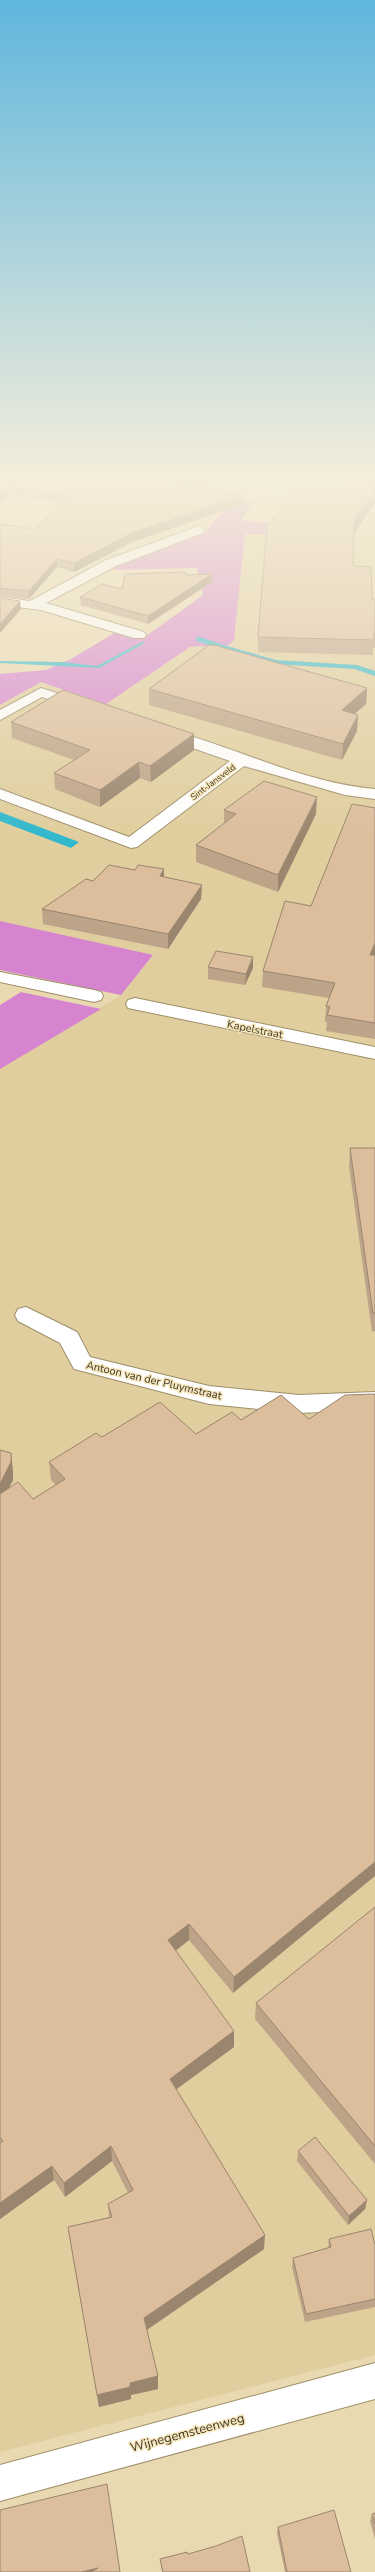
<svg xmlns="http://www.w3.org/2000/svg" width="375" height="2572" font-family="'Nunito Sans',sans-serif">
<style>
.built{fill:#e0ce9e}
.forest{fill:#d683d0}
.water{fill:#32b8cc}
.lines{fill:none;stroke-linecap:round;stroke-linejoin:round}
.stream{stroke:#32b8cc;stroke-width:4.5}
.minor-casing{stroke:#9e8f69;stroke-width:2}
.minor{fill:#fff;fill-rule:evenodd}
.wall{fill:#bda387}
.shaded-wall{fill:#9a856e}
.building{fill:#dcbe9d;stroke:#9a856e}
.labels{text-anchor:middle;stroke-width:3;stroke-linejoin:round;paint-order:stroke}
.far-street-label{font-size:9px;fill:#3f3828;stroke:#f6e6bc}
.street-label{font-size:11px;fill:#3f3828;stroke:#f6e6bc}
.near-street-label{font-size:13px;fill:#3f3828;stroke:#f6e6bc}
</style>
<rect width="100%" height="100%" fill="#e9d9b0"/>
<path class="built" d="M 375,510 L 375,2355 L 0,2452 L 0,1069 L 121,995 L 153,956 L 0,921 L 0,705 L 41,682 L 106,704 L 190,647 L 202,646 L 222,651 L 234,640 L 245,534 L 356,536 Z"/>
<path class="forest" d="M 254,502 L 241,520 L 326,529 L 321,535 L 245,534 L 234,640 L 222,651 L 203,646 L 190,647 L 106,704 L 41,682 L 0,705 L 0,674 L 46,670 L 71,659 L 116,632 L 142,639 L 203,595 L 197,568 L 115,570 L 113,563 L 208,529 L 229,503 Z
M 0,921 L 153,955 L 121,995 L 0,970 Z
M 21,992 L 101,1009 L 0,1069 L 0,1005 Z"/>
<path class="water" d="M 142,642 L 145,643 L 99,668 L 0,663 L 0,661 L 62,662 L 97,666 Z
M 213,642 L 276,660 L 357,665 L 375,671 L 375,676 L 354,669 L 274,664 L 210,644 Z
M 0,812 L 79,842 L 71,848 L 0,821 Z"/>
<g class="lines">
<path class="stream" d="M 198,639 L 220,646"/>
<defs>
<path id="minor" d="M 322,478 L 375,478 L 375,484 L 328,482 Z
M 268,480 L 329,487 L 335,491 L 329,495 L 264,487 L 264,481 Z
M 199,526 L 205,530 L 203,533 L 116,566 L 46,603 L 144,632 L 146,635 L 144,638 L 134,638 L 41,610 L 0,605 L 0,597 L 30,601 L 106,560 Z
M 41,688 L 87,703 L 89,706 L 82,710 L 42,697 L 0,720 L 0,710 Z
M 166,729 C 236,747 303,783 375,789 L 375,799 L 345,795 L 244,766 L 137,847 L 131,848 L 0,799 L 0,789 L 129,837 L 230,761 L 161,737 L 158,734 L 161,731 Z
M 0,972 L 94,990 L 101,992 L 103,996 L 101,1000 L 94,1002 L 0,982 Z
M 135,998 L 375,1047 L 375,1059 L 128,1008 L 126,1004 L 128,1000 Z
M 26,1307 L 77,1332 L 90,1357 L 209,1386 L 299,1395 L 375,1392 L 375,1410 L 299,1413 L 209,1404 L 82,1371 L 74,1369 L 60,1343 L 18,1321 L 15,1315 L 18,1309 Z
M 375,2363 L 375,2399 L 0,2501 L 0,2465 Z"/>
</defs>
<use href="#minor" class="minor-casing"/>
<use href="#minor" class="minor"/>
</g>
<path class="wall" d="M 0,478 L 244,496 L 244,504 L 132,542 L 74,572 L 57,567 L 29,599 L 0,596 L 0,524 L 34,529 L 64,503 L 9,495 L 0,502 Z
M 141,478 L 194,478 L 212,481 L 212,489 Z
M 375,478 L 375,503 L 354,534 L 353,566 L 372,599 L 375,599 L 375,648 L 373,648 L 373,655 L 258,652 L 258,637 L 334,491 Z
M 212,574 L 212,582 L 148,624 L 81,605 L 80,597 L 122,589 L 186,575 Z
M 367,688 L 366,704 L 354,714 L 358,715 L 357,731 L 342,760 L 149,705 L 149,689 Z
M 11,722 L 194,750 L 151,782 L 140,778 L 100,807 L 55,789 L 54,773 L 74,760 L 12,738 Z
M 375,808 L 375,1039 L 326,1031 L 327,1022 L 325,1022 L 326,1006 L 329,998 L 262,987 L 263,971 L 311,906 Z
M 224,810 L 316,814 L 278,892 L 196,862 L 196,845 L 224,824 Z
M 164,877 L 202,885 L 201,899 L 168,949 L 43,924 L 42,909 Z
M 253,957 L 253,968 L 245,985 L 208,979 L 208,967 Z
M 350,1148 L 375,1148 L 375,1331 L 372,1332 L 349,1166 Z
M 281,1395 L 233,1993 L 189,1940 L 176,1951 L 234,2047 L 176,2089 L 264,2249 L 147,2330 L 158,2389 L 131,2395 L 131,2399 L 99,2407 L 70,2241 L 68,2227 L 109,2217 L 108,2204 L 128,2193 L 112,2161 L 65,2197 L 54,2180 L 0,2219 L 0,1450 L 13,1471 L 13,1480 L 9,1488 L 33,1499 L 56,1485 L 51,1480 L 49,1462 L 102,1437 L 196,1434 L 241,1420 Z
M 375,1907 L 375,2164 L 255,2019 L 256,2003 Z
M 298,2151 L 367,2200 L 365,2209 L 348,2225 L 297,2161 Z
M 329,2239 L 375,2245 L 375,2307 L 305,2322 L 292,2267 L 293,2258 L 328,2248 Z
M 375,2513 L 375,2539 L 370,2521 L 372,2514 Z
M 278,2527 L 351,2572 L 285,2572 L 277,2533 Z
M 188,2554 L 250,2572 L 162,2572 L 160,2559 Z"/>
<path class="shaded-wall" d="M 8,487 L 9,495 L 0,502 L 0,494 Z
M 375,491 L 375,503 L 353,535 L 354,521 Z
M 244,496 L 244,504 L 132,542 L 74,572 L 74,563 L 132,533 Z
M 57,559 L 57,567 L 29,599 L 29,591 Z
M 212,574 L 212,582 L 148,624 L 148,616 Z
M 20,601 L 21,609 L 0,633 L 0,624 Z
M 367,688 L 366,704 L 341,726 L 342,710 Z
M 358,715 L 357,731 L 342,760 L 343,744 Z
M 194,734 L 194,750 L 151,782 L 150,766 Z
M 139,762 L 140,778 L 100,807 L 100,790 Z
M 317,797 L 316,814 L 278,892 L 278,875 Z
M 164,869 L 164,884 L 160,876 Z
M 202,885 L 201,899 L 168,949 L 168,934 Z
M 375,943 L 375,955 L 370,955 Z
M 253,957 L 253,968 L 245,985 L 246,974 Z
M 11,1453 L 13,1471 L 13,1480 L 0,1505 L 0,1484 Z
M 375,1862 L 375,1876 L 233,1993 L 234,1977 Z
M 189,1924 L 189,1940 L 168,1956 L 168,1940 Z
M 234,2031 L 234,2047 L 170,2094 L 170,2079 Z
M 111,2146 L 112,2161 L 65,2197 L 64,2183 Z
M 52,2166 L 54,2180 L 0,2219 L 0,2203 Z
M 367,2200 L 365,2209 L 348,2225 L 349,2216 Z
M 265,2235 L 264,2249 L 145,2331 L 144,2318 Z
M 158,2376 L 158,2389 L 131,2395 L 131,2399 L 99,2407 L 97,2395 L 130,2383 Z
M 98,2568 L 98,2572 L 81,2572 Z"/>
<path class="building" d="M 0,478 L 120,478 L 244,496 L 132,533 L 74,563 L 57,559 L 29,591 L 0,588 L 0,524 L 34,529 L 72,496 L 8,487 L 0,494 Z
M 194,478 L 200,478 L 212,481 Z
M 345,478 L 375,478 L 375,491 L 354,521 L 353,566 L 371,567 L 372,599 L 375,599 L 375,633 L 374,633 L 374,640 L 258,637 L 267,526 L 301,486 L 334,491 Z
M 186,572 L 186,575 L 212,574 L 148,616 L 80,597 L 102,584 L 122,589 L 125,574 Z
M 0,598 L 20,601 L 0,624 Z
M 209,645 L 214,645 L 367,688 L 342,710 L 358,715 L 343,744 L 149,689 Z
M 63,690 L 194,734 L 150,766 L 139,762 L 100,790 L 54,773 L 90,750 L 11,722 Z
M 264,781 L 317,797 L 278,875 L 196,845 L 236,814 L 224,810 Z
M 352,804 L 375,808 L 375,943 L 370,955 L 375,955 L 375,1023 L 327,1015 L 330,1007 L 326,1006 L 335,983 L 263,971 L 285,901 L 311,906 Z
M 109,865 L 135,870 L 138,865 L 164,869 L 160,876 L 202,885 L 168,934 L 42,909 L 86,879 L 93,881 Z
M 216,951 L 253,957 L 246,974 L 208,967 Z
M 350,1148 L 375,1148 L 375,1313 L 373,1313 Z
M 375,1394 L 375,1862 L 234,1977 L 189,1924 L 168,1940 L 234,2031 L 170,2079 L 265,2235 L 144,2318 L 158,2376 L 130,2383 L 130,2387 L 97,2395 L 68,2227 L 112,2217 L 108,2204 L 133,2190 L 111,2146 L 64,2183 L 52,2166 L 0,2203 L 0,2143 L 3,2141 L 0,2137 L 0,1494 L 18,1482 L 33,1499 L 65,1479 L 49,1462 L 96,1433 L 102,1437 L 160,1402 L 196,1434 L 232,1412 L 241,1420 L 281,1395 L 309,1419 L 345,1395 Z
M 0,1450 L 11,1453 L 11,1462 L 0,1484 Z
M 375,1907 L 375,2146 L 256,2003 Z
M 315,2137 L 367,2200 L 349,2216 L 298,2151 Z
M 371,2229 L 375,2245 L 375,2299 L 306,2314 L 293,2258 L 331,2247 L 329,2239 Z
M 107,2484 L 120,2572 L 91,2572 L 98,2568 L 81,2572 L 0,2572 L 0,2510 Z
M 334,2510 L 351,2572 L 287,2572 L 278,2527 Z
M 375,2513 L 375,2524 L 372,2514 Z
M 242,2536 L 250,2572 L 163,2572 L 160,2559 L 187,2552 L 188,2554 L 216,2546 Z"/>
<linearGradient id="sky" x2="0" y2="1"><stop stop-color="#5fb6dd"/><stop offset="0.57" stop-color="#f5eedb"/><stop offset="1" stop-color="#f5eedb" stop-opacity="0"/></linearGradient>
<rect width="375" height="838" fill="url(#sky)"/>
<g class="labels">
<g class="far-street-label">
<text transform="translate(213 782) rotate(-37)" y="3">Sint-Jansveld</text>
</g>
<g class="street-label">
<text transform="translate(255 1029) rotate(11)" y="4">Kapelstraat</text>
<text transform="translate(154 1380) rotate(13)" y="4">Antoon van der Pluymstraat</text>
</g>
<g class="near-street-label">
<text transform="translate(187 2432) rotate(-15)" y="5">Wijnegemsteenweg</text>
</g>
</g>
</svg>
